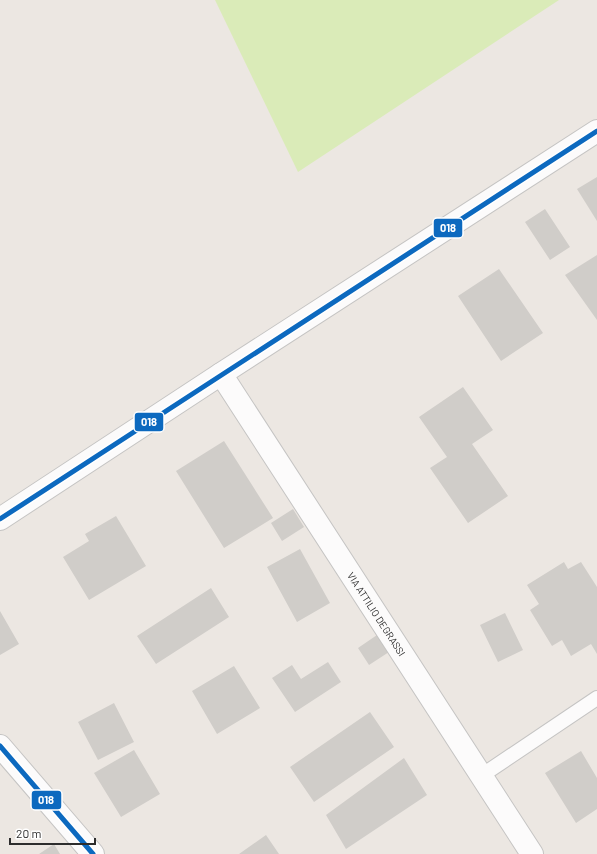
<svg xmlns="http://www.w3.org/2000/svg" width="597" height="854" font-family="Barlow,sans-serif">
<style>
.pitch{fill:#daebb8}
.building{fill:#d0cdc9}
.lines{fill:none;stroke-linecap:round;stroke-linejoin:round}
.service-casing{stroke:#c5c4c3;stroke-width:16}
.minor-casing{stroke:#c5c4c3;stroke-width:24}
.tertiary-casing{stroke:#c5c4c3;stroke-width:24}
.service{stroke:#fcfbfb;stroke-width:14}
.minor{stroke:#fcfbfb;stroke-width:22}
.tertiary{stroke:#fcfbfb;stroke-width:22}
.bus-1-casing{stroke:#fff;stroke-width:8}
.bus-1{stroke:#0c69bf;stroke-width:5}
.labels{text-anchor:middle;stroke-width:3;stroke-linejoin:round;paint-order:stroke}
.street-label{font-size:10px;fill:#2d2d2d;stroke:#fff}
.line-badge{stroke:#fff;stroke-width:1.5}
.badge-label{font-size:11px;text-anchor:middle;font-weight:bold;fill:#fff}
</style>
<rect width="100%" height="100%" fill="#ece7e2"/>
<path class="pitch" d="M 215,0 L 559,0 L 298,172 Z"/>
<path class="building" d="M 597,177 L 597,221 L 577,189 Z
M 545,209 L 570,247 L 550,260 L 525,222 Z
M 597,255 L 597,320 L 565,275 Z
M 499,269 L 543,333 L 501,361 L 458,296 Z
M 463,387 L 493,430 L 472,444 L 508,496 L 468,523 L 430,468 L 447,457 L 419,417 Z
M 224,441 L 273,518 L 224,548 L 176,471 Z
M 293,509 L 304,527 L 282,541 L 271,523 Z
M 116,516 L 146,566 L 89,600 L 63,557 L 89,541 L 85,534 Z
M 300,549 L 330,603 L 297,622 L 267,567 Z
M 564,562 L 568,569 L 581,562 L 597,587 L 597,654 L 591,644 L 571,656 L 562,640 L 552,646 L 530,610 L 539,604 L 527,585 Z
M 211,588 L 229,617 L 156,664 L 137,636 Z
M 0,611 L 19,644 L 0,655 Z
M 505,613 L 523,650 L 498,662 L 480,625 Z
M 377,635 L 389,652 L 369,665 L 358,648 Z
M 328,662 L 341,682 L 295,712 L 272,678 L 292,665 L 301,679 Z
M 234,666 L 260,708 L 217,734 L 192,691 Z
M 114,703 L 134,742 L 98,760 L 78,722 Z
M 370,712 L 394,747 L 314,802 L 290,767 Z
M 134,750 L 160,794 L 121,817 L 94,773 Z
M 581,751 L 597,778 L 597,809 L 576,823 L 545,773 Z
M 404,758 L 427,795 L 346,849 L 326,815 Z
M 266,835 L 279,854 L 239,854 Z
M 54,844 L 60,854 L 39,854 Z"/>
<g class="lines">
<defs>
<path id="service" d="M 481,776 L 597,698"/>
<g id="minor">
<path id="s1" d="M 221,374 L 532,854"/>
<path d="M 0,746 L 93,854"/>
</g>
<path id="tertiary" d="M 0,519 L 221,374 L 597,131"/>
</defs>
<use href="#service" class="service-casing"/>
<use href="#minor" class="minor-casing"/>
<use href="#tertiary" class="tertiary-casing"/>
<use href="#service" class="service"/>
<use href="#minor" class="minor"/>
<use href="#tertiary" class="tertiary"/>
<defs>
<path id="bus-1" d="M 0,519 L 597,131
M 0,746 L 93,854"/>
</defs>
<use href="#bus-1" class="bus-1-casing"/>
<use href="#bus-1" class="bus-1"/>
</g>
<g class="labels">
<g class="street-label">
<text dy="4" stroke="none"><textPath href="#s1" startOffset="286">VIA ATTILIO DEGRASSI</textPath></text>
</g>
</g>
<g class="line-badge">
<rect x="433" y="218" width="30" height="20" rx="4" fill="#0c69bf"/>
<rect x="134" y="412" width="30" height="20" rx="4" fill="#0c69bf"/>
<rect x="31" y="790" width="31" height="20" rx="4" fill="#0c69bf"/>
</g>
<g class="badge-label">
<text x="448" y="232">018</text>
<text x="149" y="426">018</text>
<text x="46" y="804">018</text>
</g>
<path d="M10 838v6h85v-6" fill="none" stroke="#2d2d2d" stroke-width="2"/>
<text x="16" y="838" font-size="12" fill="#2d2d2d" stroke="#ffffff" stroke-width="3" paint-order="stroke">20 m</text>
</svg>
